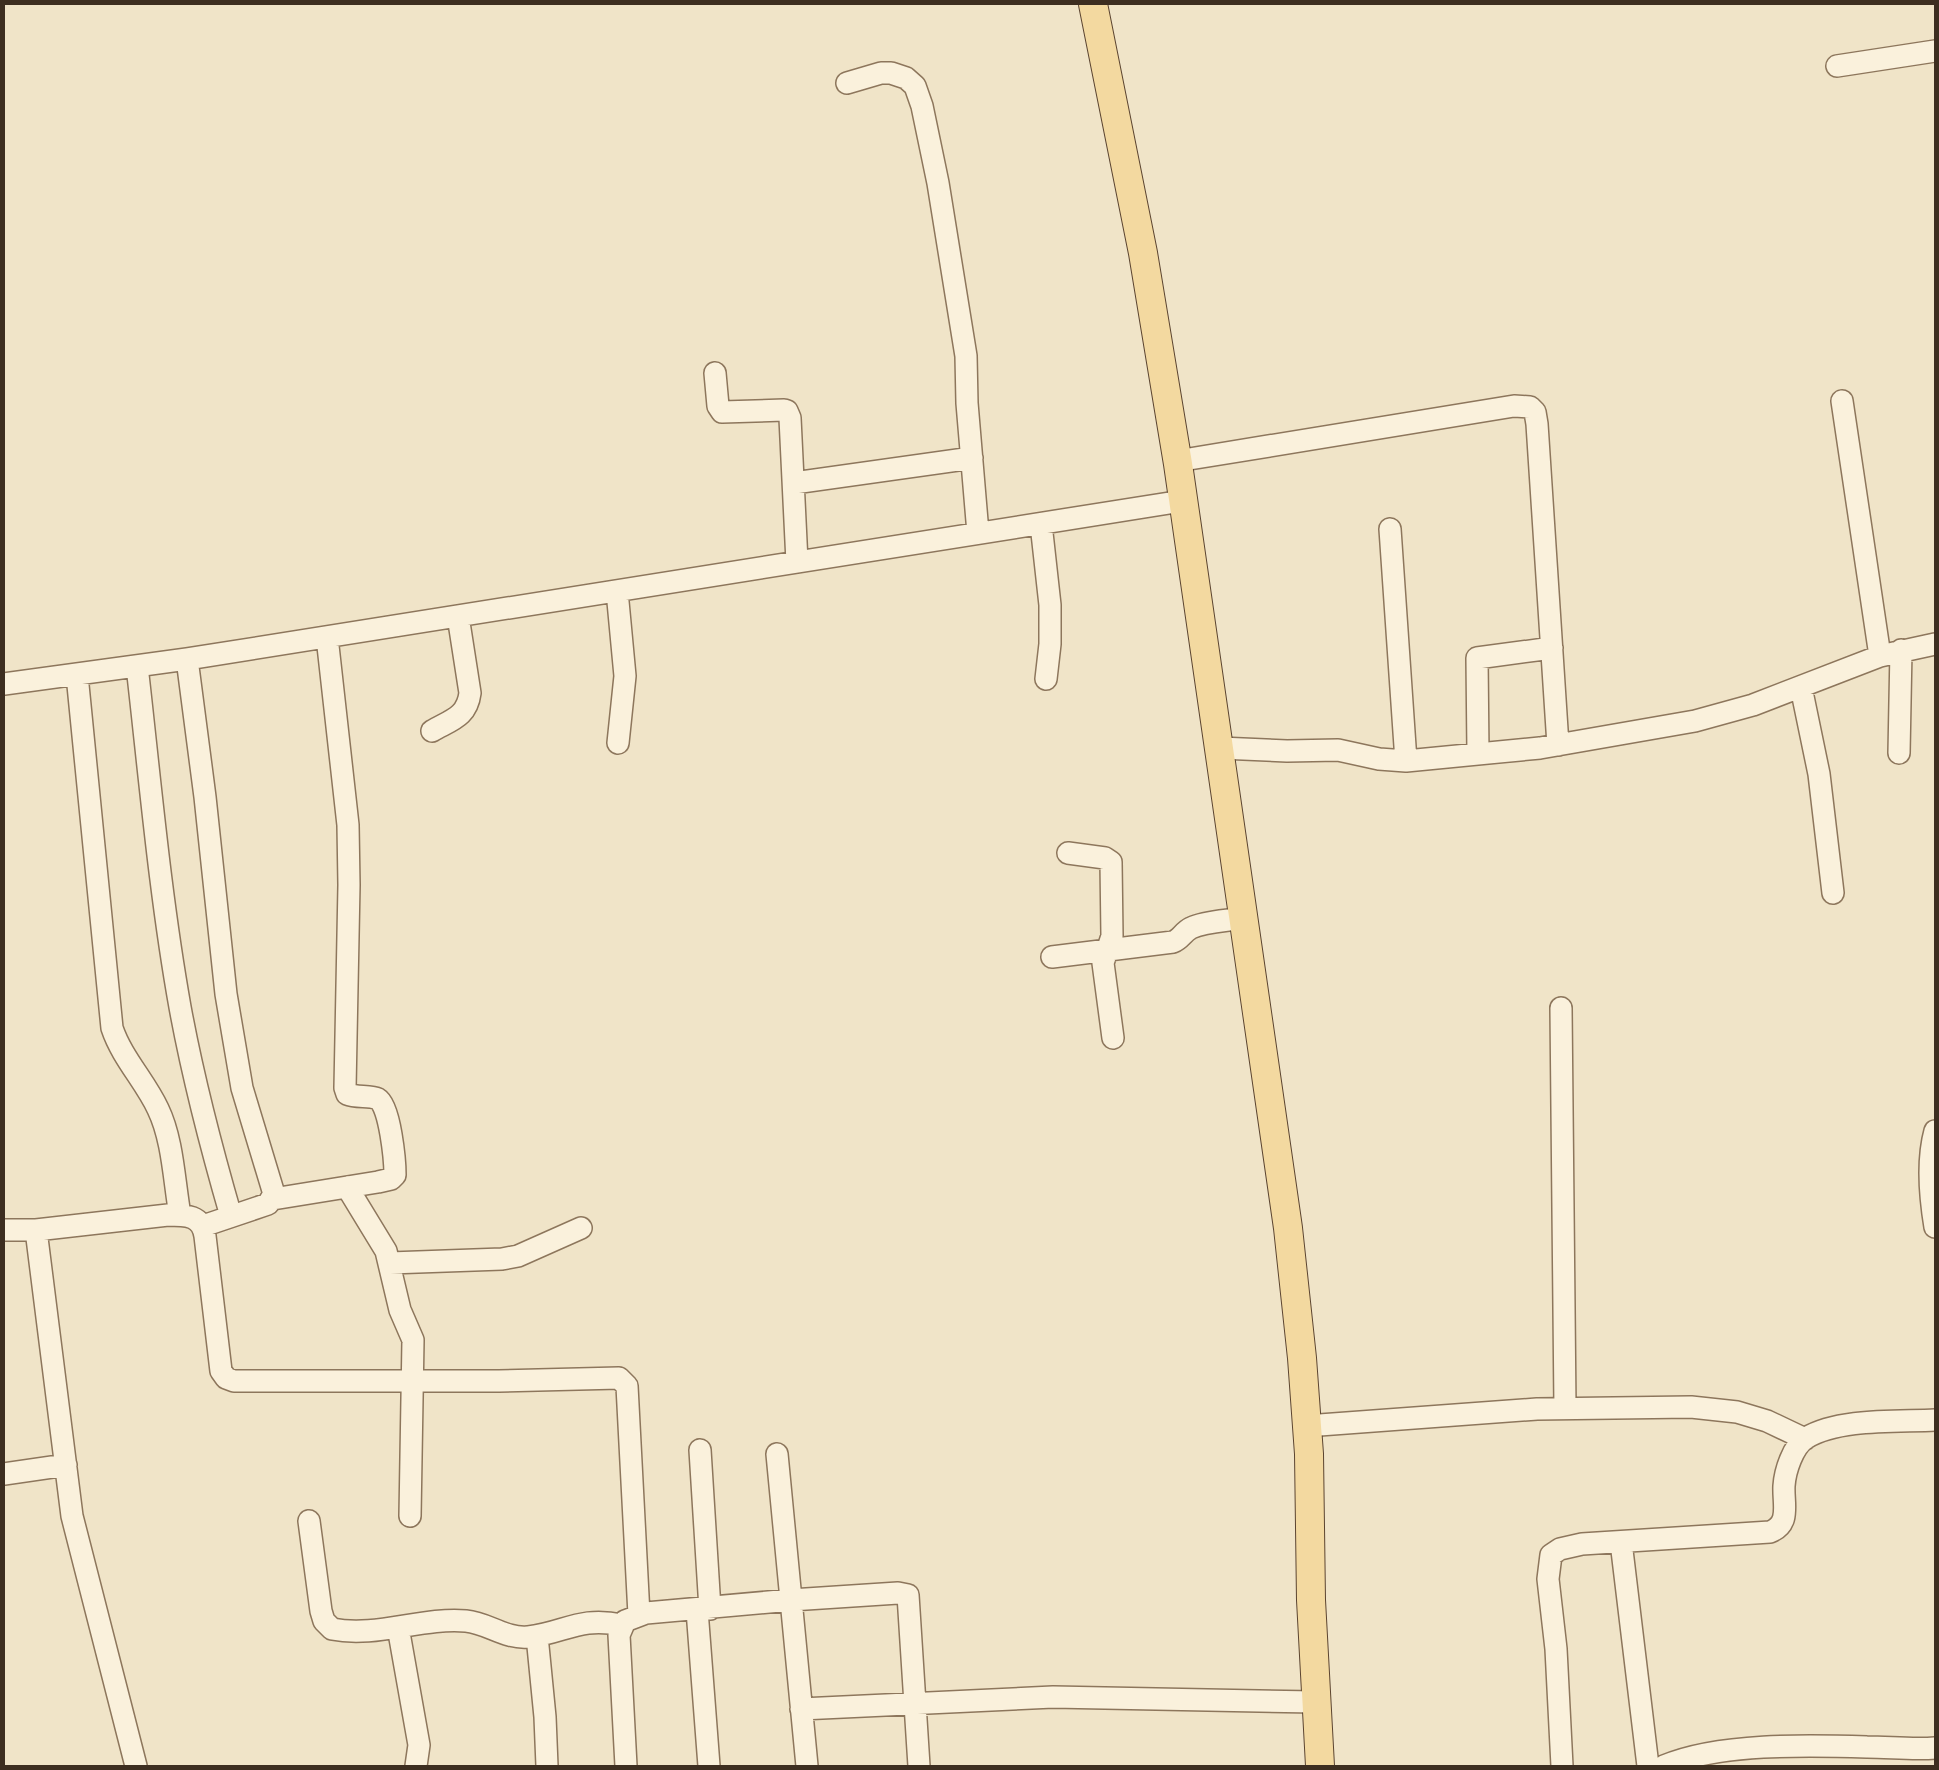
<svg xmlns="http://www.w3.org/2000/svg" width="1939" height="1770" font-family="'Times New Roman',serif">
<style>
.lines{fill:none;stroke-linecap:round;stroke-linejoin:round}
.street-casing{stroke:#8d765c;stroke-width:24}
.primary-casing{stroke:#5b4430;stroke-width:30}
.street{stroke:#faf1dc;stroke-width:21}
.primary{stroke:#f3d9a0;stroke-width:28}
</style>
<rect width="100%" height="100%" fill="#f0e4c8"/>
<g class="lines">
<defs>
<path id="street" d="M 1837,66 L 1935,51
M 847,83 L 881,73 L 891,73 L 906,78 L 915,86 L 922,106 L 938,183 L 966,356 L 967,403 L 978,533
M 715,373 L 718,406 L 722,412 L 784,410 L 787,411 L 790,418 L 797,562
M 1842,401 L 1880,656
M 1177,461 L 1514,406 L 1530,407 L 1535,412 L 1537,424 L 1558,745
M 794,483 L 972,458
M 1041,524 L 1050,605 L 1050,644 L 1046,679
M 1390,529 L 1406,761
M 617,591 L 625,676 L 618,743
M 187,659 L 205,797 L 226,994 L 242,1088 L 274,1194 L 268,1204 L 203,1226
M 137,666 C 150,780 160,895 180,1007 C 193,1078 211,1147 231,1216
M 77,675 L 112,1028 C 122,1058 145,1081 158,1109 C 173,1140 174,1181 180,1215
M 4,684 L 187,659 L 1182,501
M 1801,687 L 1819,774 L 1833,893
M 432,731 C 451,720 467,717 470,693 L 458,616
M 1220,748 L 1287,751 L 1338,750 L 1379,759 L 1406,761 L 1540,748 L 1695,721 L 1753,705 L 1880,656 L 1935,644
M 1899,753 L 1901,650
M 1478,754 L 1477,658 L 1552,648
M 1068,853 L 1105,858 L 1111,862 L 1112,936 L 1103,963 L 1113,1038
M 1052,957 L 1173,942 C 1181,939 1183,932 1191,928 C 1206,921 1227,921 1243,918
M 1561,1008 L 1565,1408
M 1935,1131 C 1927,1160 1930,1197 1935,1227
M 347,1187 L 386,1251 L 400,1310 L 413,1340 L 410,1516
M 273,1199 L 378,1182 L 391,1179 L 395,1175 C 395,1161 390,1106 378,1099 C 370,1095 357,1098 347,1094 L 345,1088 L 349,885 L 348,825 L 327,637
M 4,1230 L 36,1230 L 168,1215 C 186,1215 202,1215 205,1236 L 221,1371 L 226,1378 L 234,1381 L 499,1381 L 619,1378 L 627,1386 L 639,1615
M 36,1230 L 72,1516 L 136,1766
M 390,1263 L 502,1259 L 518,1256 L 581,1228
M 1306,1426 L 1537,1409 L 1691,1407 L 1737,1412 L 1767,1421 L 1805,1439
M 700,1450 L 710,1609
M 777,1454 L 807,1766
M 4,1474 L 66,1465
M 309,1521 L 321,1611 L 324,1621 L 332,1629 C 376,1638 422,1617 466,1621 C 488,1623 505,1639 528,1637 C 565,1633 579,1616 622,1625
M 1621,1542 L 1648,1766
M 697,1610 L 709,1766
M 398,1627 L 419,1745 L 416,1766
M 537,1636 L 545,1717 L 547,1766
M 801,1709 L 1053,1697 L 1315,1702
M 626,1766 L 619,1635 L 625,1621 L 646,1613 L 791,1600 L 898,1593 L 908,1595 L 919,1766
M 1562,1766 L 1556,1649 L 1548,1579 L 1551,1555 L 1560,1549 L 1582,1544 L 1770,1532 C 1791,1524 1783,1504 1784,1486 C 1785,1471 1793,1446 1806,1438 C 1839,1418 1898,1422 1935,1420
M 1664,1766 C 1718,1743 1807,1745 1867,1747 C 1889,1747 1913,1750 1935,1748"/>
<path id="primary" d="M 1093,4 L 1143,253 L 1178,464 L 1288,1228 L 1302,1358 L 1309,1454 L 1311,1600 L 1320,1766"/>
</defs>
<use href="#street" class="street-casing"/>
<use href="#primary" class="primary-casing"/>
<use href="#street" class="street"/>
<use href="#primary" class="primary"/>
</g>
<rect width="1939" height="1770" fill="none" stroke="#3d2e20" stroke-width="10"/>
</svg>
